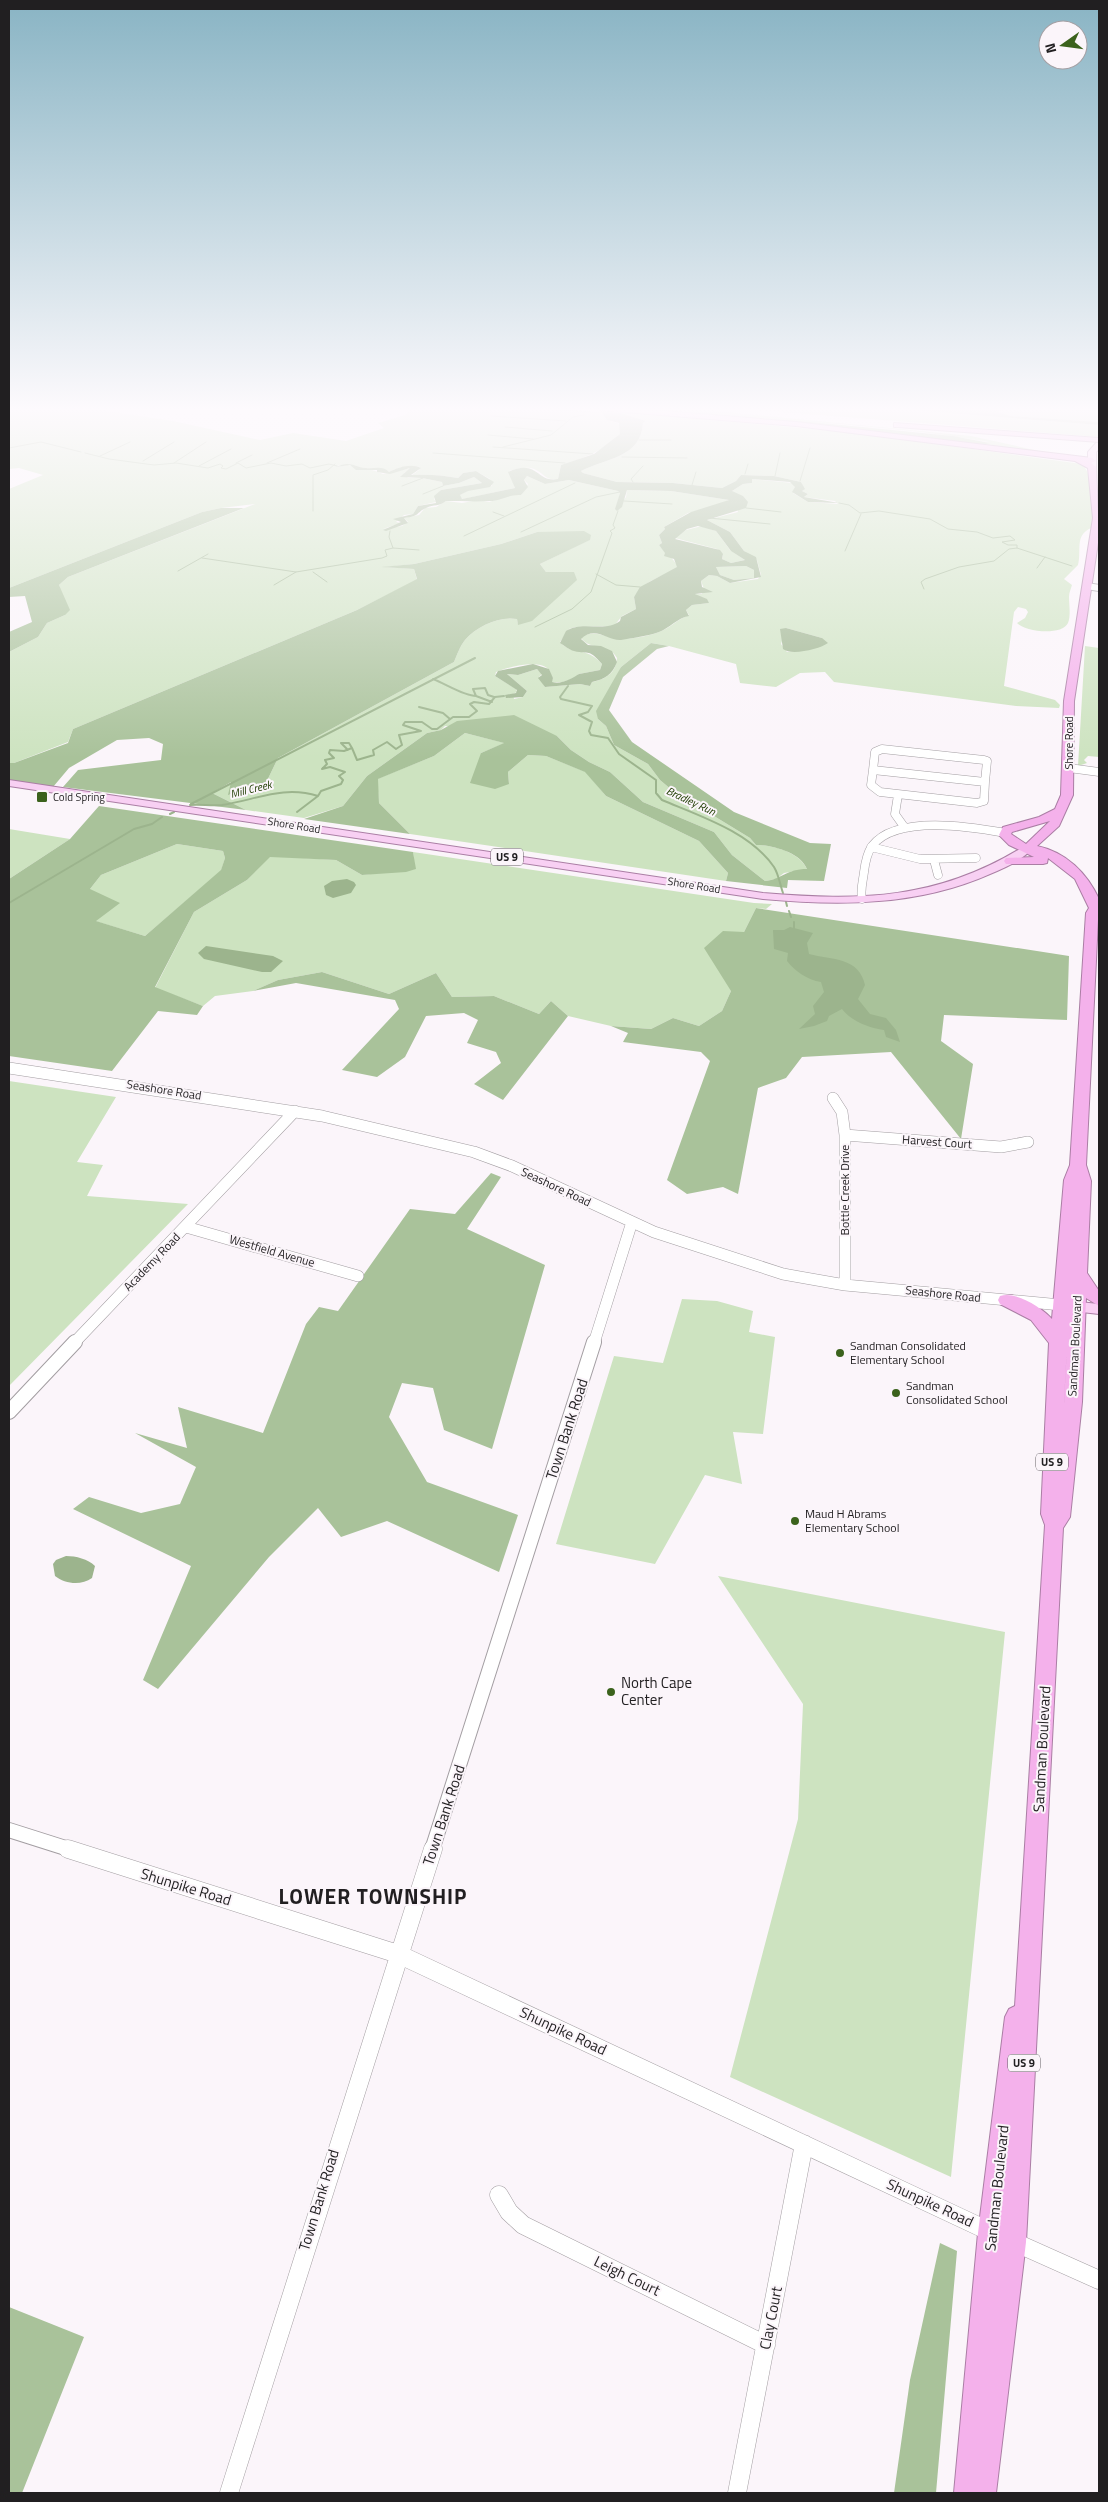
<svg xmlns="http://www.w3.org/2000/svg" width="1108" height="2502" font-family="'Titillium Web',sans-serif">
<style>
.green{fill:#cde3c0;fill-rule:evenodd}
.forest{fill:#a9c29a;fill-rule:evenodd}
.water{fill:#9cb48d;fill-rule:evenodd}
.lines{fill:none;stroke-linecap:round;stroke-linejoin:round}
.stream-far1{stroke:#9cb48d;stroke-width:1}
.stream{stroke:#9cb48d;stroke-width:2}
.minor-far4-casing{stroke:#a39ea2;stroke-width:8}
.minor-far3-casing{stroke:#a39ea2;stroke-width:9}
.minor-far2-casing{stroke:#a39ea2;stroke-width:12}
.minor-far1-casing{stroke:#a39ea2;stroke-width:16}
.minor-casing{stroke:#a39ea2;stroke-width:19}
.major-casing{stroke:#aa7ea4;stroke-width:2}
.highway-casing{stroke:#aa7ea4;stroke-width:2}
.minor-far4{stroke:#fff;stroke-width:6}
.minor-far3{stroke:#fff;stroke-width:8}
.minor-far2{stroke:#fff;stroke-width:11}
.minor-far1{stroke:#fff;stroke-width:14}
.minor{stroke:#fff;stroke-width:18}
.major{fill:#f8d0f3;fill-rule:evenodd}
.highway{fill:#f4b1eb;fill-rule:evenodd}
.poi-dot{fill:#3b621c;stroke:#fbf5fa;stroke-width:2}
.labels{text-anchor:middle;stroke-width:4;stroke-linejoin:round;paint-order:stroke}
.far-street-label{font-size:11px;fill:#211f21;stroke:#fbf5fa}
.far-water-label{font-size:11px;font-style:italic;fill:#203e03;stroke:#fbf5fa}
.far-poi-label{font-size:11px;fill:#211f21;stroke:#fbf5fa;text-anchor:start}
.shield{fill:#fbf5fa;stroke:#625f62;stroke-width:1}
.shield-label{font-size:11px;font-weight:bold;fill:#211f21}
.street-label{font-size:12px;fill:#211f21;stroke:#fbf5fa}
.poi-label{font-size:12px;fill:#211f21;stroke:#fbf5fa;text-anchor:start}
.near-street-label{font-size:15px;fill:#211f21;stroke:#fbf5fa}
.near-poi-label{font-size:15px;fill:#211f21;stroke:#fbf5fa;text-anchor:start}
.near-district-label{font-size:21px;font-weight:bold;letter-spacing:1px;fill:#211f21;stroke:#fbf5fa}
</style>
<rect width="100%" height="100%" fill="#fbf5fa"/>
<path class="green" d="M 9,408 L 87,408 L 173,421 L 260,440 L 293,433 L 346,441 L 384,428 L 378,423 L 405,415 L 412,408 L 554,408 L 601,413 L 610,421 L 620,424 L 620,434 C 604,451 582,459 561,465 L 558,479 C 545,481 544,473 534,469 C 527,466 516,469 509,471 L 515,488 L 463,499 L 460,498 L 460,495 L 469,490 L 492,486 L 490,479 L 476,471 L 463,473 L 458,478 C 443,475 427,474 412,475 L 419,470 L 420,467 C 410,465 398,467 389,472 C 380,466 375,470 365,468 C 354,466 349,463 337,466 C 339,467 342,466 347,465 C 353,465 378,471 383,474 L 411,468 L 404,473 L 408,478 L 422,478 L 442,482 L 443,486 L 459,483 L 474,477 L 482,483 L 441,490 L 434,499 L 436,502 L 418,506 L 413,514 L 404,515 L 396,522 L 401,523 L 383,529 L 402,526 L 408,522 L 404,518 L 419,515 L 425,508 L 436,507 L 446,501 L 462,503 L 478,500 L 489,502 L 512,495 L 521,495 L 528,484 L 524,480 L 527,476 L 545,484 L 569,480 L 618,491 L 620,493 L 616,509 L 626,497 L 627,490 L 671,491 L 729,500 L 716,506 L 688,513 L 664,527 L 665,529 L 659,535 L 662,543 L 659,545 C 665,552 674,559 678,567 C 660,579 647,578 634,597 L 636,609 L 622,616 L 614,626 L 575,627 L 569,629 L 560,642 C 574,657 585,645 602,664 L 600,670 L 579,674 C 575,680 559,684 551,682 L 553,678 C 551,676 550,670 547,668 C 537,660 507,667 496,672 L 495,676 L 516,689 L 517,692 L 513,694 L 514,699 L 523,697 L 527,691 L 507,674 L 518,675 L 537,669 L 542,674 L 539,677 L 545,687 L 580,684 L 590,686 L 592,682 C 606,679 616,673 617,658 C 609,643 591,651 581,638 C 594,627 608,640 621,639 C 632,639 649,636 659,632 C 670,628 678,619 689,615 L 686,610 L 692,605 L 709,603 L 695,594 L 702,594 L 704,589 L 701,581 L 709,575 L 717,576 L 730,583 L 758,579 L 761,575 L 757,560 L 744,551 L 730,532 L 707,520 L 738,512 L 732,491 L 743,484 L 752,483 L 752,479 L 793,483 L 795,487 L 793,493 L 808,502 L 838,504 L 835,501 L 804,497 L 808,494 L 802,491 L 804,489 L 801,482 L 774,476 L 741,475 L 736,481 L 722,488 L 673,483 L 617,482 L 583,473 L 581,471 C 606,458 641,458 643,423 L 646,421 L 612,411 L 855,433 L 1082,464 C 1095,477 1093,511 1091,528 C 1074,536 1082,550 1078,565 L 1064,579 L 1072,585 C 1071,589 1069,592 1069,597 C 1069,605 1071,615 1068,623 C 1062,636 1025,632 1017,623 L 1025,618 L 1028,612 L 1026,609 L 1018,607 L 1014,612 L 1004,686 L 1055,700 L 1060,705 L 1059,708 L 1016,706 L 834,682 L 825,672 L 800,673 L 776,687 L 740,683 L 736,664 L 669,646 L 651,643 L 621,667 L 598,719 L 606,726 L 614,745 L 648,764 L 660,780 L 673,791 L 750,838 L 756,845 C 773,845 799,852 807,869 L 784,873 L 776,879 L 765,881 L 732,855 L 714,832 L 643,802 L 610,772 L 589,762 L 571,750 L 557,736 L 445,726 L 441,730 L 427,733 L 367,776 L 343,806 L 304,818 L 246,810 L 212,793 L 232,782 L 229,795 L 264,787 L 278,758 L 454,662 C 457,655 460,646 465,640 C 477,626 499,616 517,619 L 518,624 L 574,572 L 546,572 L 540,564 L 589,540 L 537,532 L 501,544 L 414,564 L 385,567 L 414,569 L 417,580 L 357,610 L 73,729 L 68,742 L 14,763 L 9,763 L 9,652 L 38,637 L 47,623 L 65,615 L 59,585 L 68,577 L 255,504 L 221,508 L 202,512 L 9,588 L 9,489 L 43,475 L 19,468 L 9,469 ZM 786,628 L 822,638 L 806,650 L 787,652 L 781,644 Z
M 663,408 L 685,408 L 971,436 L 1053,454 L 982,445 L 989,442 C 927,431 864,426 801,421 L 792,423 L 649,410 L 667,409 Z
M 731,408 L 885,408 L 1099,425 L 1099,437 Z
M 1005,409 L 1099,411 L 1099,422 L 1011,416 L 998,413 Z
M 702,526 L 716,531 L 730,550 L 745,560 L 731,563 L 722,559 L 723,555 L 717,549 L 675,538 L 686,530 Z
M 746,566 L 754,570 L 754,578 L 734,580 L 720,575 L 716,567 Z
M 1085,646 L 1099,648 L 1099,757 L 1088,756 L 1084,760 L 1087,763 L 1078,766 Z
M 465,733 L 505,743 L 481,753 L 509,784 L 508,772 L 528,755 L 546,756 L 586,772 L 606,796 L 699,841 L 728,873 L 726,881 L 410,834 L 379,803 L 377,779 L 434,756 Z
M 9,829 L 70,839 L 9,879 Z
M 177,844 L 223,851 L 225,858 L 221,871 L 145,936 L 95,921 L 90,889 L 101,875 Z
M 413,852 L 754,903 L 772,904 L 766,909 L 756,908 L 744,932 L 723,932 L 731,991 L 722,1011 L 699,1026 L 673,1018 L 651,1029 L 611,1026 L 568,1016 L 551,1001 L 539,1014 L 494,996 L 452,997 L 436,973 L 389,994 L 322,972 L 278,980 L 253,991 L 215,996 L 203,1006 L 155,988 L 194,912 L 247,880 L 270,856 L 336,860 L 362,875 L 415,869 Z
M 9,1081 L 116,1097 L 77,1162 L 103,1165 L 87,1196 L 188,1204 L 9,1386 Z
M 682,1299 L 717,1301 L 753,1311 L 749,1332 L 775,1337 L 763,1434 L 733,1432 L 742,1484 L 705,1475 L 655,1564 L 556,1544 L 614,1356 L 663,1363 Z
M 718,1576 L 1005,1632 L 951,2177 L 730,2077 L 798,1819 L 803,1704 Z"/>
<path class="forest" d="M 801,421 L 953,436 L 990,443 L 982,445 L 792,423 Z
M 221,508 L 244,508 L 68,577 L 59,585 L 70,610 L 65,615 L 47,623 L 38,637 L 9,652 L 9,632 L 32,622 L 25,596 L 9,597 L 9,588 L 202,512 Z
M 584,531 L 591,535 L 590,540 L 540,564 L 546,572 L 574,572 L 577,580 L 532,621 L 518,625 L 517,619 C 499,616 477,626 465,640 C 460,646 457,655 454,662 L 278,758 L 264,787 L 228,795 L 231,782 L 212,793 L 246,810 L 63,787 L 78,770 L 161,760 L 163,744 L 149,738 L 117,740 L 69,768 L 53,787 L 9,780 L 9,763 L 14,763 L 68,743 L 73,729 L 357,610 L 417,579 L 414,569 L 381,567 L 414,564 L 501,544 L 537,532 Z
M 651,643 L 669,646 L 657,649 L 623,677 L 609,710 L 632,742 L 734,812 L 810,843 L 831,844 L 824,881 L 788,880 L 787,888 L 726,881 L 728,873 L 699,841 L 606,796 L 585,772 L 546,756 L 528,755 L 508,772 L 509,784 L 495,789 L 470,783 L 481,753 L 504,743 L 465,733 L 434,756 L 378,779 L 379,803 L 410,834 L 304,819 L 343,806 L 367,776 L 427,733 L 441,730 L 457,721 L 514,715 L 557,736 L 571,750 L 589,762 L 610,772 L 643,802 L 714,832 L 732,855 L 765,881 C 783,879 786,869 807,869 C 800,852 772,845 756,845 L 750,838 L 673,791 L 660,780 L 648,764 L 614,745 L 606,726 L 598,719 L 596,711 L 621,667 Z
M 99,806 L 413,852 L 416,869 L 406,872 L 362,875 L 336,860 L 270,857 L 247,880 L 194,912 L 155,987 L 203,1006 L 197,1015 L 158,1011 L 112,1071 L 9,1056 L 9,879 L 70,839 ZM 177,844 L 223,851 L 225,858 L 221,870 L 145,936 L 96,921 L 120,903 L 90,889 L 101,875 Z
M 756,908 L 1069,956 L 1067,1020 L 944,1015 L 941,1041 L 973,1064 L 961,1139 L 891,1052 L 802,1057 L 786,1078 L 758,1088 L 738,1194 L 723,1187 L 687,1194 L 667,1180 L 710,1061 L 701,1052 L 623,1042 L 628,1033 L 611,1026 L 651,1029 L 673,1018 L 699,1026 L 722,1011 L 731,991 L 704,948 L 723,931 L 744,932 Z
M 322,972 L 389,994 L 436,973 L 452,997 L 494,996 L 539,1014 L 551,1001 L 568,1016 L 503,1100 L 474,1084 L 501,1063 L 496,1052 L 467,1043 L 478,1020 L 464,1013 L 426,1016 L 405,1057 L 377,1077 L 342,1070 L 399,1009 L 395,1000 L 296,983 L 253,991 L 278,980 Z
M 491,1173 L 501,1177 L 467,1229 L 545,1265 L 492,1449 L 444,1430 L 433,1388 L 402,1383 L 389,1417 L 427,1482 L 518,1515 L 499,1572 L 387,1521 L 341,1537 L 318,1508 L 269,1557 L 158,1689 L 143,1680 L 191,1566 L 73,1509 L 89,1497 L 141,1513 L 180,1504 L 196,1467 L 135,1433 L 187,1448 L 178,1407 L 263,1433 L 306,1324 L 319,1307 L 338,1311 L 410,1209 L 455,1214 Z
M 940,2243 L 957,2251 L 936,2493 L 894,2493 L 910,2380 Z
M 9,2307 L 84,2337 L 22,2493 L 9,2493 Z"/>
<path class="water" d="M 604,408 L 646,421 L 643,423 C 641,458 606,458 581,471 L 583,473 L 617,482 L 673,483 L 722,488 L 736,481 L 741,475 L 774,476 L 801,482 L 805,489 L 802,491 L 808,494 L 804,497 L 839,503 L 808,502 L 792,492 L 795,487 L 790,482 L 752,479 L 752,483 L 743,484 L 732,491 L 743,496 L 748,502 L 746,508 L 707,520 L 730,532 L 744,551 L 756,557 L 761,577 L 730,583 L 717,576 L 709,575 L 701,581 L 702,587 L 713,592 L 695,594 L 707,599 L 709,603 L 692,605 L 686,610 L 689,616 C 677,618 670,628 659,632 C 648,636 632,638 621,640 C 608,641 595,625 581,639 L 588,645 L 601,646 L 612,651 L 617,662 C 612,675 605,679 592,682 L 590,686 L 580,684 L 545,687 L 538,678 L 542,675 L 537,669 L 518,675 L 507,674 L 527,691 L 523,697 L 506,698 L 505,695 L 516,693 L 517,690 L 495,676 L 498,671 L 533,664 L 549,669 L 553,678 L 552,682 C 561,685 573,678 579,674 L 600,670 L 602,664 C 588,648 590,655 574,651 C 569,650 564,645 560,643 L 566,631 C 582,620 605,633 620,621 L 621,617 L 636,609 L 634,597 L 640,587 L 677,567 L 674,559 L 664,556 L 665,553 L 659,545 L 662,543 L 659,535 L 665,529 L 664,527 L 691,512 L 729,500 L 671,491 L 627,490 L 622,507 L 617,511 L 615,509 L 620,493 L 618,491 L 569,480 L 545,484 L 527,476 L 524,480 L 528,487 L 521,495 C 509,494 501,501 490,501 C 475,502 461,501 446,501 C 439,507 434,504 426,508 C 415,513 421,516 404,518 L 408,523 L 386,531 L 383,530 L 401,522 L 393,519 L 413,514 L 418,506 L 436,503 L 434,496 L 441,490 L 482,483 L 474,477 L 459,483 L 443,486 L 442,482 L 422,478 L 400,477 L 410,468 L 390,474 L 377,472 L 377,470 L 356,470 L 350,465 L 336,467 C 350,460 354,467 366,468 C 375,469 382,465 389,472 C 398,467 412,463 421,468 L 411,475 C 427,474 443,475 458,478 L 463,473 L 476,471 L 494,482 L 490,487 L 468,491 L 460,495 L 462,499 L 515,488 L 508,472 C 538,458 536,483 558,479 L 561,465 L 594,454 L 620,434 L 619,423 L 607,420 L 602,413 L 593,412 L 607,411 ZM 698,526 L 716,531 L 731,551 L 745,560 L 731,563 L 722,559 L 723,554 L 720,550 L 675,539 L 687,529 ZM 746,566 L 754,570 L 754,578 L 734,580 L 720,575 L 716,567 Z
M 885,408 L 1099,408 L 1099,411 L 1005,409 L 998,412 L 1011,416 L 1099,422 L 1099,425 Z
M 786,628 L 822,638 L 828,643 C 820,649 791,656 783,649 L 780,629 Z
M 347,879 L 354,882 L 356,885 L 351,893 L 333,898 L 326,895 L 324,886 L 332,881 Z
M 790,927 L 813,933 L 807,943 L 809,954 C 832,960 859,957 865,985 L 858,999 L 870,1014 L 886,1018 L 896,1030 L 900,1042 L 886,1037 L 884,1030 C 869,1028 851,1021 842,1009 L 829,1016 L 827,1021 L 814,1026 L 799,1029 L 815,1014 L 813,1006 L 824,992 L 821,982 C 807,980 795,971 787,961 L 788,953 L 774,949 L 773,930 L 784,930 Z
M 206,946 L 273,956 L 283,961 L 271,972 L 262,972 L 204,959 L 198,953 Z
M 66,1556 C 76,1556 88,1559 95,1566 L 92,1578 C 81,1586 65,1584 55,1576 L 53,1564 L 56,1560 Z"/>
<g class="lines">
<path class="stream-far1" d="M 525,408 L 593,412
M 491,416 L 566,421
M 505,427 L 552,431
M 488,435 L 533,439
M 639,440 L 671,440
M 493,447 L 593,454
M 503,447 L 551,435 L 573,417 L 584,415 L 583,412
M 9,448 L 41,442 L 81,452
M 85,453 L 109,459 L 154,465 L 176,463 L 208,468 L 220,464 L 223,466 L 221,468 L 226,469 L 238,463 L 246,468 L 271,463 L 286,466 L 302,464 L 310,468 L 329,464 L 337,466
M 433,453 L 565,463
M 100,456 L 130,442
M 622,457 L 687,458
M 143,461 L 174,442
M 174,463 L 206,442
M 236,463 L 252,455
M 267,463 L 300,449
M 199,466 L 231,449
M 745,474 L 748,464
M 775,476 L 780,453
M 800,481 L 810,448
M 633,482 L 631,479 L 643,466
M 692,485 L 696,472
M 402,486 L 423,478
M 423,494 L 443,486
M 624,501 L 672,504
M 839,503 L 849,505 L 860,513 L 879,511 L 930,519 L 948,529 L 977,532 L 993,538 L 1010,536 L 1015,540 L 1002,542 L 1008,545 L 1017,545 L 1017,548
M 746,508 L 781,512
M 313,511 L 313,475 L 328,470 L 335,464
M 493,512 L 504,516
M 709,518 L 770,524
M 390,531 L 389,537 L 393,548
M 521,532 L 596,497 L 620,492
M 464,536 L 575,483
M 845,551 L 861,514
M 202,558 L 296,572 L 382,558 L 387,556 L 385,550 L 393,548 L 419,550
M 1037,568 L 1045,557
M 178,571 L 208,554
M 313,572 L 327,582
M 596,574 L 616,585 L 640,587
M 274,585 L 296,572
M 924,589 L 921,582 L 925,579 L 959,567 L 994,561 L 1009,549 L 1017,548 L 1072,566
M 535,627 L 572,609 L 591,592 L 612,533 L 610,531 L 615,528 L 613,525 L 618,511"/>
<path class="stream" d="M 433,679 C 446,684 464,696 476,696
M 568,686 L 560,697 L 561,699 L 592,706 L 588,712 L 579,715 L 592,722 L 589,731 L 591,735 L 608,738 L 619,754 L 656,780 L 656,793 L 662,800 C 700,816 750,832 774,867 C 779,875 780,885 783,893
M 492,702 L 476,696 L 473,689 L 485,688 L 488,695 L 494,697
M 419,707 L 443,713 L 450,719
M 348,750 L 341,743 L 349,743 L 352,748
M 191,804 L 475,658
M 190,805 C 200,804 211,806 222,805 C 256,800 283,785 318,796 L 321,791 L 341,784 L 343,780 L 339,776 L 345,772 L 330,767 L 322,769 L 327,764 L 325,760 L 334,758 L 329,753 L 330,750 L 344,751 L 352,748 L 357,760 L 374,755 L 373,750 L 387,742 L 396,749 L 402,745 L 399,735 L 421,731 L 403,725 L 405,722 L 422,722 L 432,729 L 437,729 L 453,717 L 469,717 L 477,711 L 470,704 L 474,702 L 489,704 L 495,697 L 504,696
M 297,812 L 318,796
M 170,814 L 174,812
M 786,902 L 787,906
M 9,903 L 134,829 L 152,824 L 162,817
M 789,911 L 791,917
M 794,922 L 794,930"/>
<defs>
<path id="minor-far4" d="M 1087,586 L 1099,588"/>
<path id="minor-far3" d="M 1069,768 L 1099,772
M 873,770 L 985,782 L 984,801 L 977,803 L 880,792 L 871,785 Z
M 873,770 L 875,752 L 882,749 L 984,760 L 987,761 L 985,782
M 898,795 L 895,814 L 905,828
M 871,847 L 920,859 L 976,858
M 934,860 L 938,875
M 862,899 C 860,890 863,881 864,872 C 865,864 867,853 872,846 C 896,814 972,827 1006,833"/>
<path id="minor-far2" d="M 9,1068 L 322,1116 L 474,1152 L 512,1166 L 654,1232 L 783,1274 L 845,1285 L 1061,1305
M 833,1098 L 842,1112 L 845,1135 L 845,1285
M 845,1135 L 1001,1147 L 1028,1142
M 186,1227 L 358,1276
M 74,1343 L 295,1111
M 594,1343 L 632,1222"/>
<path id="minor-far1" d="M 9,1412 L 75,1342
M 9,1830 L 72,1850
M 432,1850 L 594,1342"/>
<path id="minor" d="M 68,1849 L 398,1954 L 993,2233
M 499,2195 L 509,2212 L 523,2225 L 766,2345
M 1012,2241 L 1099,2280
M 229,2493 L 433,1849
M 737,2493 L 804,2144"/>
<path id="major" d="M 1096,443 L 1099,443 L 1099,449 L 1096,452 L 1096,467 L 1092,469 L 1088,467 L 1088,452 Z
M 9,780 L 763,893 C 861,901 937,900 1023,847 L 1027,846 L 1032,849 C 1022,860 1003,869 990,874 C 918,906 840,906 763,899 L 9,786 Z
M 1069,1301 L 1099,1304 L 1099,1314 L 1064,1310 L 1062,1306 L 1064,1302 Z"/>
<path id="highway" d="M 596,408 L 627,408 L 796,422 L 1092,458 L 1096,461 L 1091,463 L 1096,467 L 1099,536 L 1074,701 L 1073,795 L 1059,826 L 1037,846 C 1066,852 1087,873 1099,899 L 1086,1165 L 1091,1181 L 1087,1273 L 1099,1291 L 1099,1306 L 1086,1298 L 1082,1402 L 1070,1517 L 1063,1528 L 1026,2242 L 996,2493 L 954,2493 L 978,2233 L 1005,2017 L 1009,2009 L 1015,2006 L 1045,1525 L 1041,1514 L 1049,1343 L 1031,1320 L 1000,1304 L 998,1300 L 1000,1296 C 1016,1291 1041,1307 1052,1319 L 1064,1180 L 1070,1165 L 1086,913 L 1089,908 L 1075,879 L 1048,858 L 1047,863 L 1043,864 L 1006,864 L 1004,861 L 1006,858 L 1034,857 L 1009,845 L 999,835 L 1003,827 L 1039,817 L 1055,809 L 1061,795 L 1064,701 L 1093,518 L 1088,468 L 1075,461 L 796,426 L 600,410 ZM 1050,821 L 1026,844 L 1011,834 L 1012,832 ZM 1068,1326 L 1064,1402 L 1064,1403 Z
M 894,423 L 1099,438 L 1099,442 L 897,427 L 894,427 Z"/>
</defs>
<use href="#minor-far4" class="minor-far4-casing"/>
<use href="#minor-far3" class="minor-far3-casing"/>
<use href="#minor-far2" class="minor-far2-casing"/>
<use href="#minor-far1" class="minor-far1-casing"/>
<use href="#minor" class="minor-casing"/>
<use href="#major" class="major-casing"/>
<use href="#highway" class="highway-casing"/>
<use href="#minor-far4" class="minor-far4"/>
<use href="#minor-far3" class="minor-far3"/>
<use href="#minor-far2" class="minor-far2"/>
<use href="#minor-far1" class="minor-far1"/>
<use href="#minor" class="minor"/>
<use href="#major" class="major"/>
<use href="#highway" class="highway"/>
</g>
<linearGradient id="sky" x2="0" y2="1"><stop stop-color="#89b4c4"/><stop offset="0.54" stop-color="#fdfafd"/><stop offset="1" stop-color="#fdfafd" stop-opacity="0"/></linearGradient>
<rect width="1108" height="758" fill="url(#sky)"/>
<g class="poi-dot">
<rect x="36" y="791" width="12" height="12" rx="2.5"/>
<circle cx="840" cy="1353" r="5"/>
<circle cx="896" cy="1393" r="5"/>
<circle cx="795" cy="1521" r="5"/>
<circle cx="611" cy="1692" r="5"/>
</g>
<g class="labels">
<g class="far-street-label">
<text transform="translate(1069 743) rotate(-90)" y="4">Shore Road</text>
<text transform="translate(294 825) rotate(9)" y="4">Shore Road</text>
<text transform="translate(694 885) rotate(9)" y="4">Shore Road</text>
</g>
<g class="far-water-label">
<text transform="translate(251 789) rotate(-14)" y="4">Mill Creek</text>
<text transform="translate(691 801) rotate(25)" y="4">Bradley Run</text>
</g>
<g class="far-poi-label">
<text x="53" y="801">Cold Spring</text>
</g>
<g class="shield">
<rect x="491" y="848.5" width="32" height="17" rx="4"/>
<rect x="1036" y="1453.5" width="32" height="17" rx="4"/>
<rect x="1008" y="2054.5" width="32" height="17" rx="4"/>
</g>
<g class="shield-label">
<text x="507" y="861">US 9</text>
<text x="1052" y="1466">US 9</text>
<text x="1024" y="2067">US 9</text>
</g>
<g class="street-label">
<text transform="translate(164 1090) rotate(9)" y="4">Seashore Road</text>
<text transform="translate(937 1142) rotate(4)" y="4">Harvest Court</text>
<text transform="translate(556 1187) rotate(25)" y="4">Seashore Road</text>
<text transform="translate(845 1190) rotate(-90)" y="4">Bottle Creek Drive</text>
<text transform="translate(272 1251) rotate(16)" y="4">Westfield Avenue</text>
<text transform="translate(152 1262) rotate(-46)" y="4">Academy Road</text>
<text transform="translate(943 1294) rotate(6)" y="4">Seashore Road</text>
<text transform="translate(1075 1346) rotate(-87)" y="4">Sandman Boulevard</text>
</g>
<g class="poi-label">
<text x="850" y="1350">Sandman Consolidated<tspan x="850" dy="14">Elementary School</tspan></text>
<text x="906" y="1390">Sandman<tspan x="906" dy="14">Consolidated School</tspan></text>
<text x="805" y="1518">Maud H Abrams<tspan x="805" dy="14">Elementary School</tspan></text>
</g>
<g class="near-street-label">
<text transform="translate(567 1429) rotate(-72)" y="5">Town Bank Road</text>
<text transform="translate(1042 1749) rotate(-87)" y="5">Sandman Boulevard</text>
<text transform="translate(444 1815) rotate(-72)" y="5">Town Bank Road</text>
<text transform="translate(186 1887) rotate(17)" y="5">Shunpike Road</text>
<text transform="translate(563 2031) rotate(25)" y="5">Shunpike Road</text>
<text transform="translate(997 2188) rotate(-84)" y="5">Sandman Boulevard</text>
<text transform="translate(319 2200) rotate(-73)" y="5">Town Bank Road</text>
<text transform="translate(930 2203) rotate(25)" y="5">Shunpike Road</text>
<text transform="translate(627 2276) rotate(26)" y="5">Leigh Court</text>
<text transform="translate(771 2318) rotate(-79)" y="5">Clay Court</text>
</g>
<g class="near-poi-label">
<text x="621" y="1688">North Cape<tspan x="621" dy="17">Center</tspan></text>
</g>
<g class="near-district-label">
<text x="373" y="1904">LOWER TOWNSHIP</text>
</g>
</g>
<rect width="1108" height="2502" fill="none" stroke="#211f21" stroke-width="20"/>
<g transform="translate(1063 45) rotate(256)"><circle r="24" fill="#fbf5fa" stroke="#a49fa3"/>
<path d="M0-4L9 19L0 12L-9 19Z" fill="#3b621c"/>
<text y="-8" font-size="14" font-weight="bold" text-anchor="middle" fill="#211f21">N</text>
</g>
</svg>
